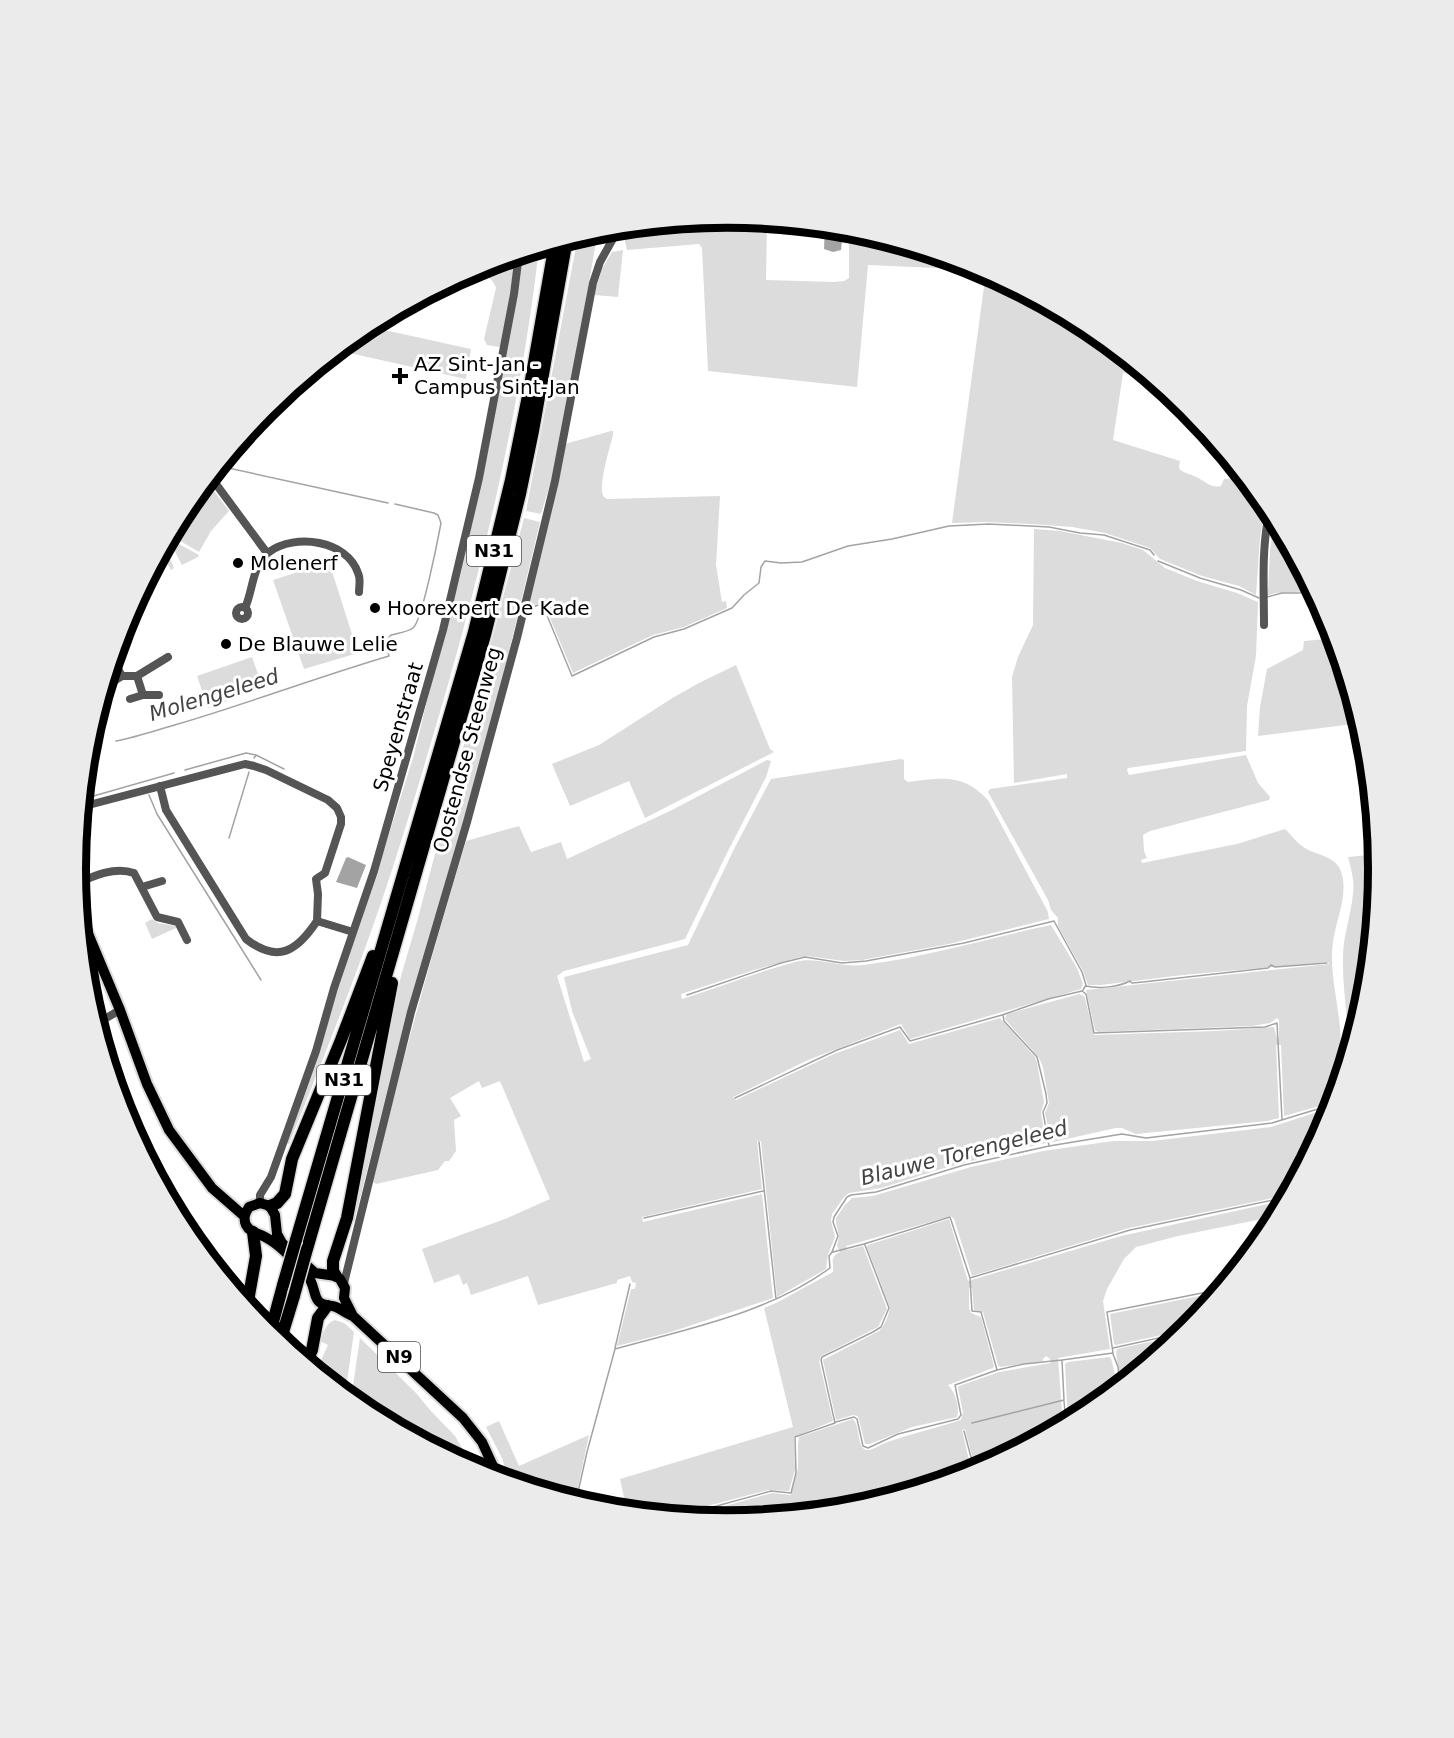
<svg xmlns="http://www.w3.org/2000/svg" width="1454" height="1738" font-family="'DejaVu Sans',sans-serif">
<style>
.green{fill:#dcdcdc}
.water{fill:#a3a3a3}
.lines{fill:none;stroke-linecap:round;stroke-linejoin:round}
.stream{stroke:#a3a3a3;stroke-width:1.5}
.major-casing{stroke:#dbdbdb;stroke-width:14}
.highway-casing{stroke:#dbdbdb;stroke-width:15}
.minor{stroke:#555;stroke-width:8}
.major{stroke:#000;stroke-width:10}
.highway{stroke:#000;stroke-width:12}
.highway-bridge-casing{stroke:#dbdbdb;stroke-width:15;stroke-linecap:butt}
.highway-bridge{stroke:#000;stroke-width:12}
.poi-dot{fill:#000;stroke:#fff;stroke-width:2}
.labels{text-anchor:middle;stroke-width:6;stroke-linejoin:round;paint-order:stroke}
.shield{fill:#fff;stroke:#4c4c4c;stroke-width:1.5}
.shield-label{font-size:18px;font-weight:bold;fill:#000}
.poi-label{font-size:20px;fill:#000;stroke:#fff;text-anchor:start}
.street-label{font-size:20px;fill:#000;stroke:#fff}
.water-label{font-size:21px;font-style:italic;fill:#444;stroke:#fff}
.rim{fill:none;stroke:#000;stroke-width:8}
</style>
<rect width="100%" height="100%" fill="#fff"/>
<path class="green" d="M 727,217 L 767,221 L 766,280 L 834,282 L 844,281 L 849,278 L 849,242 L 847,238 L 835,228 L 855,230 L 977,267 L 983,270 L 868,265 L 857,387 L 708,371 L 702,248 L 699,244 L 627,250 L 624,237 L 628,227 Z
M 583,235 L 597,236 L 581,329 L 553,474 L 541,514 L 526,511 L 578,236 Z
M 539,248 C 522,397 488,544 447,688 C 426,760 405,832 381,903 C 353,985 321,1064 289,1144 L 287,1144 L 346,963 L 378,869 L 413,758 L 435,669 L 460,577 L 482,477 L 523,253 Z
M 623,250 L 618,297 L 594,295 L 602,269 L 612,252 Z
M 516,255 L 502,345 L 499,347 L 487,345 L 484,339 L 496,288 C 492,275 481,274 469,271 L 478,267 Z
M 986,272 L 1090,327 L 1138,367 L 1136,375 L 1123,373 L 1113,440 L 1180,461 L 1179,466 L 1180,470 C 1185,473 1190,474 1194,476 C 1203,479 1210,489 1221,486 L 1224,479 L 1245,478 L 1266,503 L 1260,538 L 1256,595 L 1239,586 L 1202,576 L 1160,559 L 1150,548 L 1105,533 L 1072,527 L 1031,524 L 986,522 L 952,523 Z
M 366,326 L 471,349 L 466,379 L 336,350 Z
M 611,431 L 613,431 L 613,435 C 609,451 601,475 602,492 C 603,497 604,497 607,499 L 720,496 L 716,565 L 722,602 L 726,601 L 727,608 L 684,627 L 653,635 L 573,673 L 545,606 L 540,603 L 527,608 L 565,444 Z
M 206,480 L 229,511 L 211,531 L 199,552 L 170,535 L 185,506 Z
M 1274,517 L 1314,591 L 1275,593 L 1266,596 L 1266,591 L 1268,590 L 1270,551 Z
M 524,518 L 540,522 L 491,727 L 390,1080 L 354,1222 L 352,1221 L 401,976 L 418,918 Z
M 1034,529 L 1060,531 L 1122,543 L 1143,550 L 1165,568 L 1197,581 L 1237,593 L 1258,602 L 1256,656 L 1247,706 L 1246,751 L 1128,768 L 1127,770 L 1129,775 L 1246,755 L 1258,783 L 1270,797 L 1269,800 L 1150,831 L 1143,835 L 1144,851 L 1147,858 L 1141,860 L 1142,863 L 1237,844 L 1285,829 C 1292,836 1297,843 1305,848 C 1316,855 1334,856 1340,869 C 1350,892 1336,919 1333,942 C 1329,971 1338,1000 1340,1029 C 1342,1053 1341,1079 1334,1102 L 1284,1116 L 1281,1045 L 1276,1045 L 1279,1118 L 1267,1121 L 1136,1134 L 1122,1128 L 1116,1128 L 1053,1142 L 1051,1140 L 1045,1113 L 1049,1103 L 1043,1067 L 1039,1058 L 1005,1019 L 1007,1014 L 1079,994 L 1084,996 L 1085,998 L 1094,1035 L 1215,1031 L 1274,1027 L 1277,1038 L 1279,1038 L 1279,1020 L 1277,1018 L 1270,1023 L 1252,1026 L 1098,1032 L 1095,1030 L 1086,990 L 1329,964 L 1328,962 L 1183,975 L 1101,985 L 1088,985 L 1083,971 L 1058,926 L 1058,918 L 1051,910 L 1048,900 L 988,792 L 990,789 L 1067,778 L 1067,774 L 1014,783 L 1012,677 L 1018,657 L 1033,625 Z
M 168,538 L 199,555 L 198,557 L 182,565 L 172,546 L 166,550 L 174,568 L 171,570 L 161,552 Z
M 329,562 L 358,653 L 304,669 L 273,580 Z
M 1325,611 L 1329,620 L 1361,723 L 1258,736 L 1260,707 L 1267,669 L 1303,650 L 1304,641 L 1327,639 Z
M 252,657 L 263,688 L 208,708 L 197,676 Z
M 736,665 L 770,749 L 774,752 L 645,818 L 629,781 L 570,806 L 552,764 L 599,745 L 674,697 L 699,683 Z
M 901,759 L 904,760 L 904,779 L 908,782 C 942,778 962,773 988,800 L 1048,912 L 1049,919 L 949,944 L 862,960 L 844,961 L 807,956 L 800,957 L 751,971 L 681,994 L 682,999 C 720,987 757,972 795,962 C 816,956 840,968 863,965 C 927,957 989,938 1051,925 L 1077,968 L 1083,984 L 1081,989 L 910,1039 L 901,1024 L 808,1060 L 733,1097 L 736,1100 L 834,1054 L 900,1030 L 909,1044 L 1000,1018 L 1035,1057 L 1037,1063 L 1044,1102 L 1041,1113 L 1046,1143 L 1010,1151 L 941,1169 L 881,1188 L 849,1193 L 844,1197 L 832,1214 L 831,1221 L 835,1237 L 828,1254 L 826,1269 L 777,1297 L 761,1141 L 757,1141 L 762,1189 L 642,1217 L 643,1222 L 762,1194 L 773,1298 L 671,1332 L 617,1346 L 631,1289 L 635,1289 L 636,1283 L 632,1282 L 630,1276 L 617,1280 L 617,1283 L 538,1305 L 528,1276 L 471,1295 L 467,1283 L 463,1285 L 459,1274 L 434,1283 L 422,1249 L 505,1219 L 550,1199 L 500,1081 L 482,1088 L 479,1081 L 450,1098 L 461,1116 L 454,1120 L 456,1151 L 449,1161 L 445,1161 L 438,1170 L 376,1184 L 373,1182 C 400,1067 432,954 466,841 L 519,826 L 531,852 L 561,842 L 567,859 L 672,810 L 767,760 L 771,761 L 766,777 L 727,853 L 685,939 L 564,971 L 557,976 L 584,1062 L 591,1059 L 572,1011 L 564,977 L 688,945 L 735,847 L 771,779 Z
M 1378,854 L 1379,869 L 1366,997 L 1349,1054 C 1349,1021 1342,989 1343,957 C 1343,936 1351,915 1353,894 C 1355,881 1351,869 1348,857 Z
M 152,919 L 158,923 L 176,926 L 176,928 L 152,939 L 145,923 Z
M 1333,1107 L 1329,1119 L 1288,1195 L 1129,1228 L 972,1276 L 954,1219 L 951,1216 L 846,1246 L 847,1250 L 863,1246 L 887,1309 L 878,1327 L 821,1356 L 819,1361 L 833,1421 L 794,1437 L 795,1470 L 789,1491 L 768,1490 L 696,1509 L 677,1516 L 627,1511 L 620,1479 L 793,1427 L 764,1308 L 776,1303 L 833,1272 C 834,1261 829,1258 840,1252 L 837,1246 L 839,1236 L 836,1223 L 836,1218 L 845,1205 L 852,1198 L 873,1196 L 971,1167 L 1043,1151 L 1113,1141 L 1152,1141 L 1271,1127 Z
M 1286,1200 L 1277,1216 L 1178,1236 L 1136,1247 L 1124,1259 L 1107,1289 L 1103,1301 L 1110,1349 L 1058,1358 L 1063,1425 L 976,1471 L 965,1429 L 962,1430 L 972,1473 L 854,1509 L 819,1512 L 819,1509 L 823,1503 C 822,1499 817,1499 814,1500 L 813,1504 L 815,1512 L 727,1521 L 685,1517 L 772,1493 L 791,1495 L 798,1468 L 798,1444 L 799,1437 L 853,1419 C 860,1426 857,1443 864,1449 C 869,1453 879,1445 885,1443 C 909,1434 936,1428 961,1420 L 963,1412 L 958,1388 L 959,1386 L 999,1372 L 1051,1363 L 1050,1359 L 1046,1356 L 1043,1359 L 1043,1361 L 1000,1367 L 998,1365 L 983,1312 L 974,1310 L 972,1288 L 969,1288 L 969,1308 L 971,1313 L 981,1317 L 994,1366 L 993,1368 L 948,1385 C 955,1392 960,1407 957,1417 L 912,1427 L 870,1444 L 865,1444 L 858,1416 L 853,1415 L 836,1420 L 823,1360 L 879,1331 C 885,1325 888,1317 890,1308 L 867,1247 L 868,1245 L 949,1219 L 968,1281 L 1121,1236 Z
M 1219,1292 L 1189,1329 L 1116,1345 L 1114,1344 L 1110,1314 Z
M 335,1320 L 344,1323 L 354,1332 L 345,1395 L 316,1371 L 328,1345 L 320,1341 C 323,1334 326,1322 335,1320 Z
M 1182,1335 L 1122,1384 C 1121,1375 1114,1356 1117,1349 Z
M 360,1338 L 416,1393 L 430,1410 L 455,1436 L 475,1470 L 364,1411 L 351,1399 Z
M 1109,1357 L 1111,1358 L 1118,1387 L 1089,1411 L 1068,1423 L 1065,1364 L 1068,1362 Z
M 499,1421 L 519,1466 L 589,1435 L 575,1501 L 509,1481 L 502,1458 L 486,1427 Z"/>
<path class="water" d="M 825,227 L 829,227 L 829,237 L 831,240 L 837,238 L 842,240 L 841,250 L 833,252 L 824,249 Z
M 348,857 L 366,865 L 357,888 L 336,882 L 346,858 Z"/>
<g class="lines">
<path class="stream" d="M 219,466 L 388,503
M 1158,561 L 1200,578 L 1241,590 L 1259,598
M 147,577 L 161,568 L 157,558
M 1267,597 L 1282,593 L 1315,593
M 527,610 L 538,605 L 542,605 L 544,608 L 572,676 L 654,637 L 684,629 L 732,608 L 744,595 L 759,583 L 761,567 L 765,561 L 781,563 L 802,562 L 848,546 L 892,539 L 949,526 L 989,524 L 1049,527 L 1080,533 L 1104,535 L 1150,550 L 1154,555
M 116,741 C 137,737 157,730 178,724 C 249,703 318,677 389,656 C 387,648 384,642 391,635 C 398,633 408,632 413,628 C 422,621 438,539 441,523 L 438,515 L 434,513 L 395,504
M 254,758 L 256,755 L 284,769
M 185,770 L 246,753 L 256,755
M 149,795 L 157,814 L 261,980
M 83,799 L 174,773
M 229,838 L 249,772
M 1086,986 C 1098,989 1119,987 1130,981 L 1132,983 L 1143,982 L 1268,968 L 1271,965 L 1275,967 L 1327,963
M 687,995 L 781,963 L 805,957 L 842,963 L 866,961 L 964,943 L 1054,921 L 1082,972 L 1086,985 L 1083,990
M 1003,1015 L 1004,1021 L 1037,1057 L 1046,1094 L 1047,1103 L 1043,1112 L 1049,1146
M 735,1098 L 837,1050 L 900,1027 L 910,1041 L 1002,1015 L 1048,999 L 1082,991 L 1086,994 L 1094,1033 L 1265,1027 L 1277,1023 L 1282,1119
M 759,1142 L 776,1299
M 644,1218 L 763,1191
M 833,1252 L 864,1244 L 950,1217 L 970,1278 L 1130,1230 L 1287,1197
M 615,1348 L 630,1284
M 1113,1348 L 1186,1332
M 1113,1354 L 1118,1367 L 1120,1386
M 1062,1360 L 1113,1353 L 1107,1312 L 1222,1289
M 1064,1401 L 1066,1424
M 836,1422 L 854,1417 L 857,1419 L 863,1446 L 868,1448 L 898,1434 L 958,1419 L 961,1415 L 955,1385 L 997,1370 L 981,1312 L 972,1311 L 970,1279
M 972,1423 L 1064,1400 L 1062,1360 L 1024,1364 L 997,1370
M 964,1431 L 975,1472
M 576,1501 L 587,1452 L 615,1349 C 687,1329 769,1313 830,1268 L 829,1256 L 832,1252 L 838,1236 L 833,1222 L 834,1217 L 847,1197 L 851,1195 L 876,1192 L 964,1165 L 1049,1146 L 1122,1134 L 1146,1138 L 1272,1123 L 1334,1104
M 816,1503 L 817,1512
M 680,1516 L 771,1491 L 791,1493 L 796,1473 L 795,1437 L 835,1423 L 821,1360 L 822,1357 L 873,1332 L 881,1327 L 889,1308 L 865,1245"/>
<defs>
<path id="major" d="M 79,912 L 120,1010 L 147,1084 L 169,1130 L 212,1188 L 244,1216
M 353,1316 L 344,1298 L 345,1288 L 340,1279 L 336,1276 L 315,1273 L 282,1243 L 277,1234 L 275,1215 L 270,1206 L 260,1203 L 249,1207 C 245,1213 243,1218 246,1225 C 250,1233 258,1233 265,1237 C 281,1245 295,1262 307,1275 C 313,1282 313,1289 316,1297 C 320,1307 328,1304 336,1307 C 341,1309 347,1314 353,1316 L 463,1418 L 482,1442 L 498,1477"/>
<path id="highway" d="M 270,1206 L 277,1203 L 285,1194 L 292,1159 L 341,1040 L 373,956
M 296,1240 L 474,632 L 511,480 L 529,391 L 555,243
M 307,1249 L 485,635 L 520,494 L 533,431 L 567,239
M 336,1276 L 333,1271 L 333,1261 L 347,1218 L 392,983
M 247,1307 L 256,1256 L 253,1232
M 270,1333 L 283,1285
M 280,1342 L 294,1296
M 306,1363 L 312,1350 L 318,1318 L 327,1306"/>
</defs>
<use href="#major" class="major-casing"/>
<use href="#highway" class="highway-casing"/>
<path class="minor" d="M 210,476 L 267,553
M236 613a6 6 0 1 1 12 0a6 6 0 1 1-12 0Z
M 245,608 C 253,591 252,565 269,552 C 295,533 347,540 358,573 C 361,579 359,586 359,592
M 1264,625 C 1264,587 1261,547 1270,509
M 115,652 L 128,633
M 113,657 L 114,662 L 122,676
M 137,676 L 143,695
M 104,687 L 122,676 L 137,676 L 168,657
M 130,699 L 143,695 L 159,695
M 86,760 L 92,728
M 160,786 L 166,810 L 246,939 C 278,964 297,951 317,921 L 353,932
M 81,807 L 245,764 L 254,766 L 266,770 L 328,800 L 337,808 L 341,817 L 341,824 L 325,873 L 316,879 L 318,894 L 317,921
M 76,884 C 93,876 115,866 134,873 L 157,917 L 178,922 L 187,940
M 142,887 L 162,881
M 96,1024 L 120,1010
M 260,1203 L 260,1195 L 271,1177 L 316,1051 L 334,988 L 374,871 L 443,630 L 479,478 L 514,294 L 519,254
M 344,1283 L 411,1012 L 467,822 L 517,638 L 555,481 L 593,283 L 600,262 L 619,228"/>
<use href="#major" class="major"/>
<use href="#highway" class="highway"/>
<defs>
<path id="highway-bridge" d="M 283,1285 L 296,1240
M 294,1296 L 307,1249"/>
</defs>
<use href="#highway-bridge" class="highway-bridge-casing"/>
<use href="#highway-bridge" class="highway-bridge"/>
</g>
<g class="poi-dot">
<path d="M397 367h6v6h6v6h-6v6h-6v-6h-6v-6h6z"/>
<circle cx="238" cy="563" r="6"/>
<circle cx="375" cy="608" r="6"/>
<circle cx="226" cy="644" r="6"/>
</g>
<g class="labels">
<g class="shield">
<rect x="467" y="536" width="54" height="30" rx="4.5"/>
<rect x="317" y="1065" width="54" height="30" rx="4.5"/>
<rect x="378" y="1342" width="42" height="30" rx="4.5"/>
</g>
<g class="shield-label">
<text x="494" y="557">N31</text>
<text x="344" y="1086">N31</text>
<text x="399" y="1363">N9</text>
</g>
<g class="poi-label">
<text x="414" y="371">AZ Sint-Jan -<tspan x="414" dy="23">Campus Sint-Jan</tspan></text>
<text x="250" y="570">Molenerf</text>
<text x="387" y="615">Hoorexpert De Kade</text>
<text x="238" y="651">De Blauwe Lelie</text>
</g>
<g class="street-label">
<text transform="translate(398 727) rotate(-74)" y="7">Speyenstraat</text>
<text transform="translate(467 750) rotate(-75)" y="7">Oostendse Steenweg</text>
</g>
<g class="water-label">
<text transform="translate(214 695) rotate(-17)" y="7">Molengeleed</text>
<text transform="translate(964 1153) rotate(-14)" y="7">Blauwe Torengeleed</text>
</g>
</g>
<path d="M0 0H1454V1738H0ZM86 869a641 641 0 1 1 1282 0a641 641 0 1 1-1282 0Z" fill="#ebebeb" fill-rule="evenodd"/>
<path class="rim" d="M86 869a641 641 0 1 1 1282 0a641 641 0 1 1-1282 0Z"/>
</svg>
